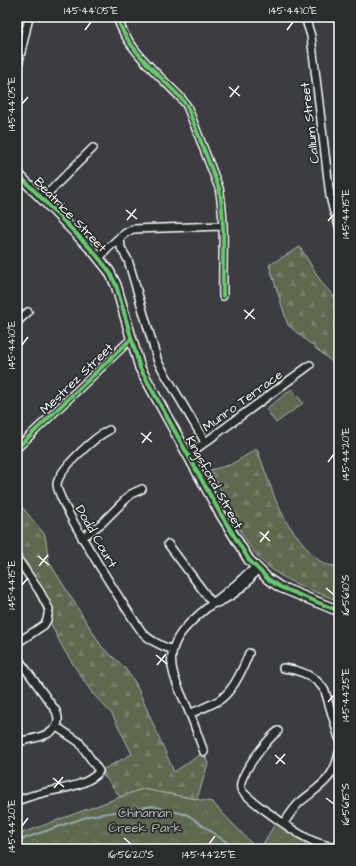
<svg xmlns="http://www.w3.org/2000/svg" width="356" height="866" font-family="'Architects Daughter',sans-serif">
<style>
.forest{fill:url(#forest-firs);stroke:#aeb3a7}
.park{fill:url(#park-crowns);stroke:#aeb3a7}
.pitch{fill:#5d674f;stroke:#aeb3a7}
.lines{fill:none;stroke-linecap:round;stroke-linejoin:round}
.stream{stroke:#95a6ab;stroke-width:2}
.minor-casing{stroke:#fff;stroke-width:10}
.tertiary-casing{stroke:#fff;stroke-width:12}
.minor{stroke:#2a2d2e;stroke-width:7}
.tertiary{stroke:#2a2d2e;stroke-width:9}
.cycleway-casing{stroke:#2a2d2e;stroke-width:6}
.cycleway{stroke:#67ca6e;stroke-width:4}
.ticks{fill:none;stroke:#fff;stroke-width:1.5}
.labels{text-anchor:middle;stroke-width:3.5;stroke-linejoin:round;paint-order:stroke}
.street-label{font-size:13px;fill:#fff;stroke:#2a2d2e}
.park-label{font-size:13px;fill:#b6bbb0;stroke:#2a2d2e}
.neatline{fill:none;stroke:#fff;stroke-width:1.5}
.ticks-label{font-size:10px;text-anchor:middle;fill:#fff}
</style>
<defs>
<pattern id="forest-firs" width="22" height="20" patternUnits="userSpaceOnUse"><rect width="22" height="20" fill="#5d674f"/><path d="M5 1l3.5 6h-7zM16 11l3.5 6h-7z" fill="#757e69"/></pattern>
<pattern id="park-crowns" width="20" height="18" patternUnits="userSpaceOnUse"><rect width="20" height="18" fill="#5d674f"/><path d="M2 6a3 3 0 1 1 6 0M12 15a3 3 0 1 1 6 0" fill="none" stroke="#757e69"/></pattern>
</defs>
<rect width="100%" height="100%" fill="#3c3d43"/>
<filter id="ink" filterUnits="userSpaceOnUse"><feTurbulence type="fractalNoise" baseFrequency=".025" numOctaves="2"/><feDisplacementMap in="SourceGraphic" scale="8" xChannelSelector="R" yChannelSelector="G"/><feConvolveMatrix kernelMatrix="1 2 1 2 8 2 1 2 1" color-interpolation-filters="sRGB"/></filter>
<g filter="url(#ink)">
<path class="forest" d="M 300,247 L 322,283 L 339,302 L 339,378 L 332,362 L 288,325 L 269,265 Z
M 257,449 L 276,501 L 287,523 L 309,551 L 323,564 L 339,567 L 339,601 C 316,592 290,584 270,568 C 247,550 238,525 226,500 C 221,490 215,480 210,470 L 230,465 Z
M 17,501 L 45,535 L 49,562 L 102,647 L 124,667 L 135,682 L 174,772 L 204,752 L 208,764 L 197,799 L 142,789 L 120,797 L 107,779 L 98,772 L 132,754 L 112,714 L 92,693 L 64,650 L 23,569 L 17,549 Z"/>
<path class="park" d="M 142,789 L 212,802 L 257,849 L 17,849 L 17,835 Z
M 278,819 L 307,839 L 303,849 L 260,849 Z"/>
<path class="pitch" d="M 292,389 L 303,403 L 276,423 L 266,409 Z"/>
<g class="lines">
<path class="stream" d="M 17,841 L 89,816 L 152,806 L 188,815 L 236,849"/>
<defs>
<path id="minor" d="M 117,17 C 126,48 159,75 181,98 L 187,106 L 219,188 C 226,222 222,261 223,296
M 305,17 L 311,36 L 330,196 L 333,209 L 339,226
M 17,70 L 29,17
M 42,199 L 93,148
M 120,237 L 121,248 L 128,260 L 158,362 L 205,442
M 99,258 C 109,248 119,235 133,229 L 222,226
M 17,322 L 28,312
M 109,430 C 95,437 59,469 57,484 C 56,501 128,612 142,632 C 150,641 161,646 173,650
M 17,448 L 131,339
M 188,455 L 310,365
M 82,538 L 102,523 L 131,494 L 142,489
M 168,544 L 213,604
M 17,558 L 40,592 L 49,609 L 47,620 L 44,625 L 17,643
M 217,603 C 233,596 249,584 257,568
M 17,657 L 56,711 C 67,736 33,738 17,742
M 283,668 C 301,670 316,676 325,691 L 339,738
M 190,714 C 200,709 212,705 221,699 C 234,689 243,669 249,653
M 278,731 C 268,739 237,776 241,789 C 244,797 296,833 307,838 C 317,844 328,846 339,848
M 204,752 C 199,739 195,726 190,714 C 177,682 157,656 188,625 C 206,606 230,592 248,573 L 257,568
M 17,801 C 23,799 29,796 35,795 C 54,789 82,788 97,774 L 99,771 L 79,742 L 57,727
M 284,823 C 289,816 293,809 299,803 C 318,787 334,780 339,753"/>
<path id="tertiary" d="M 17,173 L 93,251 L 109,271 L 116,285 L 140,368 L 220,513 L 249,560 L 268,579 L 280,587 L 339,611"/>
</defs>
<use href="#minor" class="minor-casing"/>
<use href="#tertiary" class="tertiary-casing"/>
<use href="#minor" class="minor"/>
<use href="#tertiary" class="tertiary"/>
<defs>
<path id="cycleway" d="M 117,17 C 126,48 159,75 181,98 L 187,106 L 219,188 C 226,222 222,261 223,296
M 17,173 L 93,251 L 109,271 L 116,285 L 140,368 L 220,513 L 249,560 L 268,579 L 280,587 L 339,611
M 17,448 L 131,339"/>
</defs>
<use href="#cycleway" class="cycleway-casing"/>
<use href="#cycleway" class="cycleway"/>
</g>
</g>
<path class="ticks" d="M 85,30 L 91,22M 287,30 L 293,22M 229,87 L 240,96M 230,97 L 239,86M 22,104 L 28,97M 126,210 L 137,219M 127,220 L 136,209M 328,221 L 334,214M 244,310 L 255,319M 245,319 L 254,309M 22,345 L 28,337M 141,433 L 152,442M 142,443 L 151,432M 328,462 L 334,454M 260,532 L 270,541M 260,542 L 269,531M 38,556 L 49,565M 39,566 L 48,555M 22,585 L 28,578M 326,588 L 334,595M 156,655 L 167,664M 157,665 L 166,654M 328,702 L 334,695M 275,755 L 285,764M 276,764 L 285,754M 53,778 L 64,787M 54,788 L 63,777M 326,798 L 334,804M 22,826 L 28,818M 124,838 L 131,844M 209,844 L 215,836"/>
<g class="labels">
<g class="street-label">
<text transform="translate(309 123) rotate(-97)" y="5">Callum Street</text>
<text transform="translate(71 214) rotate(46)" y="5">Beatrice Street</text>
<text transform="translate(76 378) rotate(-44)" y="5">Mestrez Street</text>
<text transform="translate(242 400) rotate(-36)" y="5">Munro Terrace</text>
<text transform="translate(215 482) rotate(61)" y="5">Kingsford Street</text>
<text transform="translate(97 536) rotate(60)" y="5">Dodd Court</text>
</g>
<g class="park-label">
<text x="145" y="817">Chinaman<tspan x="145" dy="15">Creek Park</tspan></text>
</g>
</g>
<rect width="356" height="866" fill="none" stroke="#2a2d2e" stroke-width="44"/>
<rect x="22" y="22" width="312" height="822" class="neatline"/>
<g class="ticks-label">
<text x="91" y="14">145°44'05"E</text>
<text x="293" y="14">145°44'10"E</text>
<text transform="translate(11 104) rotate(-90)" y="4">145°44'05"E</text>
<text transform="translate(345 214) rotate(-90)" y="4">145°44'15"E</text>
<text transform="translate(11 345) rotate(-90)" y="4">145°44'10"E</text>
<text transform="translate(345 454) rotate(-90)" y="4">145°44'20"E</text>
<text transform="translate(11 585) rotate(-90)" y="4">145°44'15"E</text>
<text transform="translate(345 595) rotate(-90)" y="4">16°56'10"S</text>
<text transform="translate(345 695) rotate(-90)" y="4">145°44'25"E</text>
<text transform="translate(345 804) rotate(-90)" y="4">16°56'15"S</text>
<text transform="translate(11 826) rotate(-90)" y="4">145°44'20"E</text>
<text x="131" y="858">16°56'20"S</text>
<text x="209" y="858">145°44'25"E</text>
</g>
</svg>
